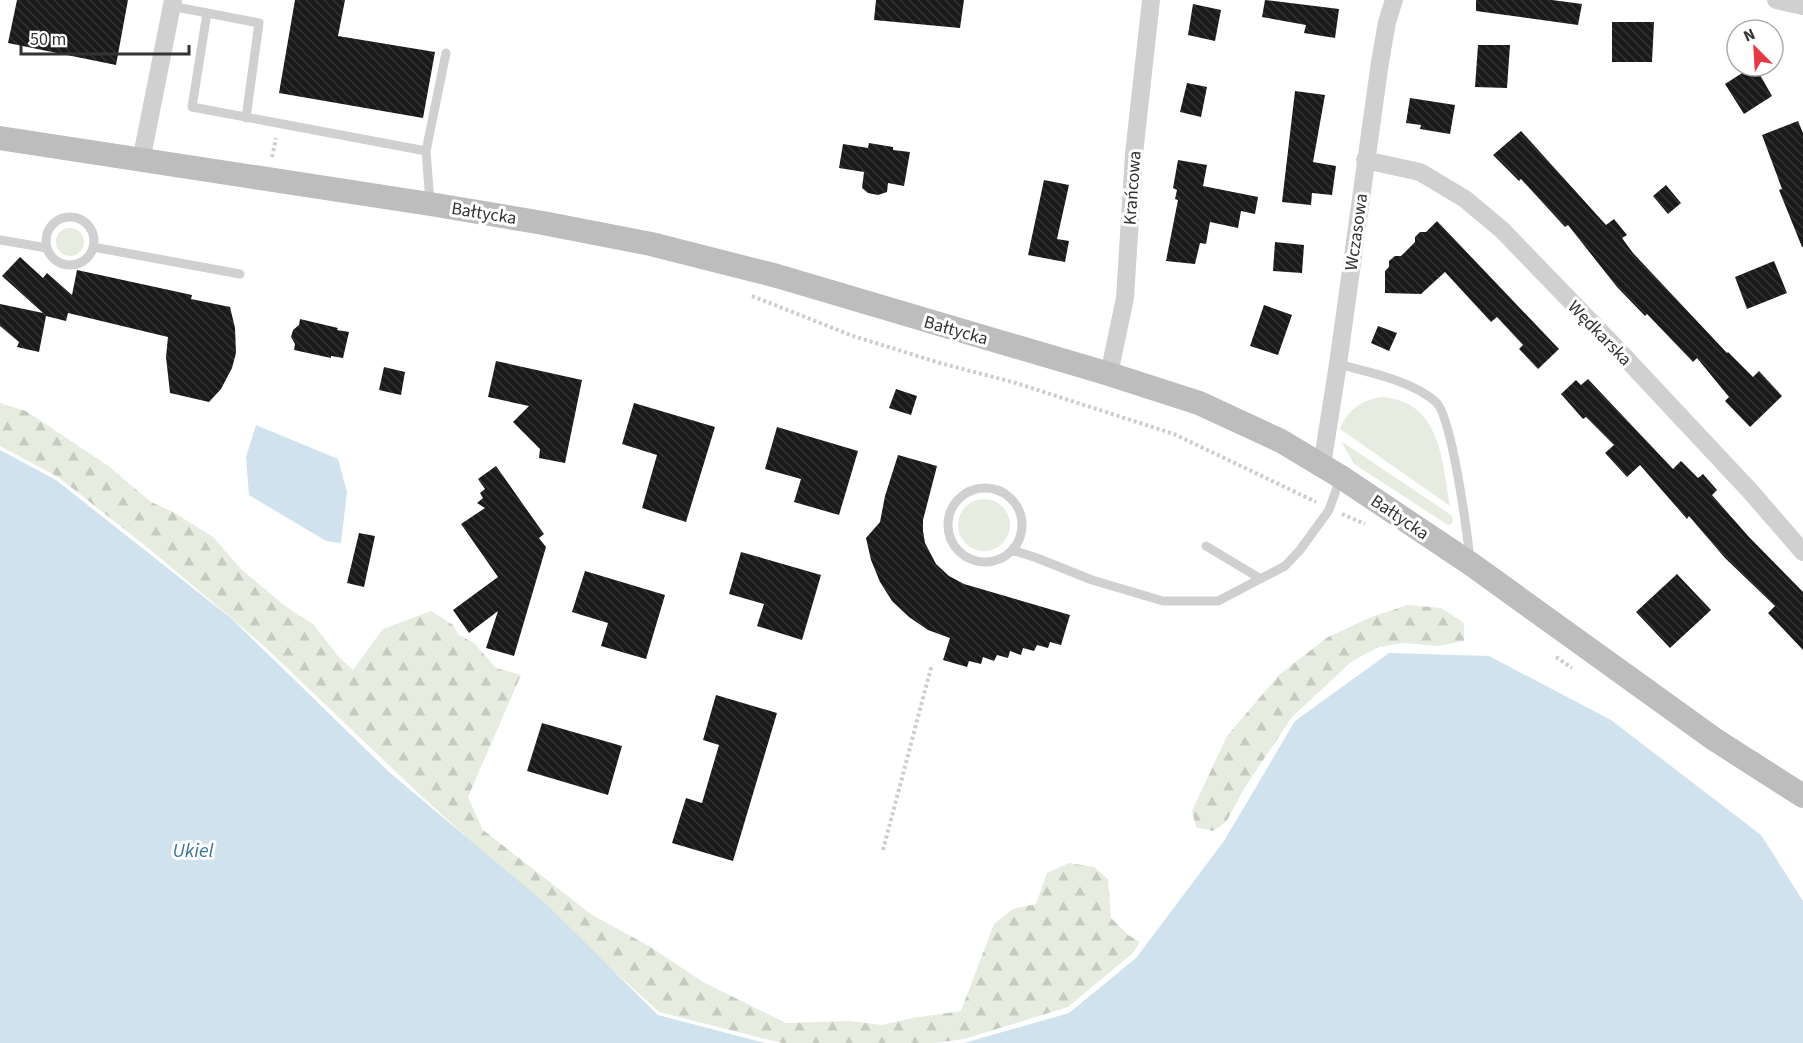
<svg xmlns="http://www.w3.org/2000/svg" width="1803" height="1043" font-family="'Source Sans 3',sans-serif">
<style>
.grass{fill:#e6ecdf}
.forest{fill:url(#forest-firs)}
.water{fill:#cfe2ee}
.building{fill:url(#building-back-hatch)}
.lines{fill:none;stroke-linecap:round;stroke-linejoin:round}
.path{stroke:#cdcdcd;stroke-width:4;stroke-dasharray:3 3;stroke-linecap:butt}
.lane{stroke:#d0d0d0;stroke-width:9}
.street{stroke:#d0d0d0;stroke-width:18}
.secondary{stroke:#bdbdbd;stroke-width:24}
.labels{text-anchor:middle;stroke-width:6;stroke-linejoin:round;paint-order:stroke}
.street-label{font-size:18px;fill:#333;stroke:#fff}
.water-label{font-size:20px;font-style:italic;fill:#3f7597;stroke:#fff}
</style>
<defs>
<pattern id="forest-firs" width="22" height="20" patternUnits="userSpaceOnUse" patternTransform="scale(1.5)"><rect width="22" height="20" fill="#e6ecdf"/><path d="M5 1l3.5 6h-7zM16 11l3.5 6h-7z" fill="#c6cbc0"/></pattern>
<pattern id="building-back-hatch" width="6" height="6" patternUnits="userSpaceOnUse" patternTransform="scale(1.5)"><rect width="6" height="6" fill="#1a1a1a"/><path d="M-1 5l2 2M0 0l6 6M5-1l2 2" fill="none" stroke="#333"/></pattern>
</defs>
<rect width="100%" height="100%" fill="#fff"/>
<path class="grass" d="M56 242a14 14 0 1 1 28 0a14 14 0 1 1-28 0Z
M 1381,397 C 1441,401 1442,460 1450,506 L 1340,429 C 1348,410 1360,401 1381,397 Z
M 1341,441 L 1451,515 L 1453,519 L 1452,524 L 1448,525 L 1354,464 Z
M958 525a26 26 0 1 1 52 0a26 26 0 1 1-52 0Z"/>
<path class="forest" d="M 0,403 L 26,411 L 107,465 L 151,502 L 173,512 L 213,537 L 241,569 L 285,606 L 313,624 L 338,656 L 353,670 L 383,629 L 431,611 L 453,625 L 459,635 L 474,643 L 496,668 L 521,675 L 468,797 L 483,830 L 592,915 L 649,946 L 703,982 L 786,1023 L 849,1021 L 882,1025 L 913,1018 L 961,1011 L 994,924 L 1013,909 L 1036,904 L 1047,873 L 1069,863 L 1094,867 L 1108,879 L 1111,918 L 1128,935 L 1140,942 L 1133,953 L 1068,1007 L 964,1039 L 935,1043 L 782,1043 L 659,1012 L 417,792 L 263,645 L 152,551 L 58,477 L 0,446 Z
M 1408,605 L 1441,608 L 1464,623 L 1464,641 L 1439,646 L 1404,643 L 1378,647 L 1351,662 L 1292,717 L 1245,787 L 1226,822 L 1213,831 L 1196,827 L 1192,811 L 1227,736 L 1280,674 L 1328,637 L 1369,618 Z"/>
<path class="water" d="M 256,425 L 338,459 L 347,492 L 341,543 L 326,541 L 249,495 L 246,457 Z
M 0,450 L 56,480 L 232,619 L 389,772 L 546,904 L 658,1015 L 765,1043 L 0,1043 Z
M 1389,653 L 1489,656 L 1611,720 L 1761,835 L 1803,901 L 1803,1043 L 964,1043 L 1069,1013 L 1136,958 L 1224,841 L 1295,721 Z"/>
<path class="building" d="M 17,0 L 128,0 L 116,65 L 8,43 Z
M 295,0 L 345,0 L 338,36 L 435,52 L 423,118 L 279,93 Z
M 876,0 L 964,0 L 960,28 L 874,20 Z
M 1265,0 L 1339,9 L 1335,38 L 1304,33 L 1306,25 L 1262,17 Z
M 1476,0 L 1552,0 L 1582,4 L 1578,25 L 1476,11 Z
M 1193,4 L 1221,10 L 1215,41 L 1188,35 Z
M 1612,22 L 1654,22 L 1652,62 L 1612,62 Z
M 1478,45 L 1510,45 L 1507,88 L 1475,87 Z
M 1753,66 L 1755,66 L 1772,96 L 1744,114 L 1725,84 Z
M 1187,83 L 1207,87 L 1201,117 L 1180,112 Z
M 1295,91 L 1325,95 L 1313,162 L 1336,166 L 1332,195 L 1312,193 L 1311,205 L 1282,202 Z
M 1410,98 L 1455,105 L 1450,134 L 1420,129 L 1421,125 L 1406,123 Z
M 1798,121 L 1803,133 L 1803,247 L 1802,247 L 1779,190 L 1782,189 L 1762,135 Z
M 1521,131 L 1606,225 L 1614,219 L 1627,235 L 1622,238 L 1633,253 L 1727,353 L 1728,352 L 1753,377 L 1759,371 L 1782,396 L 1750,427 L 1725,401 L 1729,397 L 1697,358 L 1693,362 L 1647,314 L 1645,316 L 1617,287 L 1568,225 L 1565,227 L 1521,179 L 1519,181 L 1493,155 Z
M 869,143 L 893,147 L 893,150 L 910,152 L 904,186 L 888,183 L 887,192 L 878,195 L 868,193 L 862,188 L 864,172 L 839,168 L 843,144 L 868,148 Z
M 1178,160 L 1207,165 L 1203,186 L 1258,197 L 1255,214 L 1241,211 L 1238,228 L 1210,222 L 1206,244 L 1200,243 L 1195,264 L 1166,261 L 1178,200 L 1175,199 L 1177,190 L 1173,188 Z
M 1044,180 L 1069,185 L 1057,239 L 1069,241 L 1065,262 L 1028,255 Z
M 1666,185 L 1681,203 L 1668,214 L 1653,196 Z
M 1437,221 L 1559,349 L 1538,369 L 1519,349 L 1523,345 L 1497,317 L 1491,322 L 1445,272 L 1421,294 L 1385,293 L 1385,271 L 1389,267 L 1389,261 L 1395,256 L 1401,256 L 1415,242 L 1415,237 L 1420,232 L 1426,232 Z
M 1275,242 L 1304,245 L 1302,273 L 1273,271 Z
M 20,257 L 43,278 L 47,273 L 72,295 L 77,270 L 192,295 L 191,299 L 230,307 L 235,328 L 236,353 L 232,368 L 221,389 L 209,402 L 170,393 L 166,357 L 168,337 L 68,313 L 66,321 L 46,316 L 39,352 L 17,347 L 19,342 L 0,326 L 0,304 L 43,313 L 2,276 Z
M 1774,261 L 1787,293 L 1747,309 L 1735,277 Z
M 1264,305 L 1292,315 L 1278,355 L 1250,346 Z
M 300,319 L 338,328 L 337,330 L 349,332 L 343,358 L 331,356 L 331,358 L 294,350 L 295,344 L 291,337 L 293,330 L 299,325 Z
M 1378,326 L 1397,333 L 1389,351 L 1371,343 Z
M 496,361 L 582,380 L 565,463 L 539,458 L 540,449 L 513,422 L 529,406 L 488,397 Z
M 384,367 L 405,372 L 401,395 L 379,390 Z
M 1588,379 L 1673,469 L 1681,461 L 1698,478 L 1703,474 L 1717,490 L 1712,495 L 1749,537 L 1803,592 L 1803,650 L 1768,613 L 1775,606 L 1725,558 L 1689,516 L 1687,519 L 1640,465 L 1627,477 L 1605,453 L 1614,445 L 1586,417 L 1583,419 L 1561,394 L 1576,380 L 1581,385 Z
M 896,389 L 917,396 L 911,415 L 889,408 Z
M 634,403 L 715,427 L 686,522 L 642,508 L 657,455 L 622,444 Z
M 777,427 L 858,451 L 839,515 L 794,502 L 801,479 L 765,469 Z
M 898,455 L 937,466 L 923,520 L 923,531 L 925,543 L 936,564 L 949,576 L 964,584 L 1070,615 L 1061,645 L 1050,642 L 1048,648 L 1037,645 L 1034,651 L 1023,648 L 1021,655 L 1010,651 L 1008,658 L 997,655 L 994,661 L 983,657 L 981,664 L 969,661 L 967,667 L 943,660 L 950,638 L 928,630 L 909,617 L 892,601 L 880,582 L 871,560 L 866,538 L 880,522 L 885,496 Z
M 496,466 L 544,534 L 539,538 L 546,547 L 514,656 L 486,648 L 498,611 L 469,633 L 453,610 L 498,577 L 461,524 L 485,508 L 477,503 L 483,498 L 480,493 L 485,489 L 478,479 Z
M 359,533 L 375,536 L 364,587 L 347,583 Z
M 741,552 L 821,575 L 802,640 L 757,626 L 764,604 L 729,594 Z
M 585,571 L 665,595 L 646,659 L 601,646 L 608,623 L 572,612 Z
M 1677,574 L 1711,610 L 1670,648 L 1636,612 Z
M 716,695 L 777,713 L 733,861 L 672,843 L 686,798 L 702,803 L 719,745 L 703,740 Z
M 542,723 L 622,746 L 608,795 L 527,771 Z"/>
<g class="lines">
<path class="path" d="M 272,157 L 276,138
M 752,296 L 853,336 L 940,363 L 1016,383 L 1174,434 L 1316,502
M 1342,514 L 1365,524
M 1556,657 L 1572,668
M 883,850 L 932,664"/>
<path class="lane" d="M 171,6 L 259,23 L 246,118
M 207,13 L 192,107 L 426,151 L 430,202
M 426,151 L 446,53
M46 241a24 24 0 1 1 48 0a24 24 0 1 1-48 0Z
M 0,240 L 47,248
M 93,247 L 240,274
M 1338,364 C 1368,372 1413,381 1436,402 C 1452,417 1467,532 1470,559
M948 525a37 37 0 1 1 74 0a37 37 0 1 1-74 0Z
M 1206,546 L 1261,579
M 1012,550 L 1037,558 L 1092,580 L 1163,601 L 1218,601 L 1285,566 L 1300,550 L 1329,510 L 1340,479"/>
<path class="street" d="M 1776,0 L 1803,6
M 1365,160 L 1420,172 L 1465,199 L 1502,230 L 1620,352 L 1751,492 L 1803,552
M 141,161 L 173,0
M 1109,374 L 1125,298 L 1134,154 L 1151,0
M 1322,465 L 1338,364 L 1380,62 L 1387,22 L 1394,0"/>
<path class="secondary" d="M 0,138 L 430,204 L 543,223 L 651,244 L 777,276 L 1109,374 L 1199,403 L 1281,441 L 1341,477 L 1471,564 L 1714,739 L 1803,796"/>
</g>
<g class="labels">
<g class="street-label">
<text transform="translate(1132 188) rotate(-86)" y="6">Krańcowa</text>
<text transform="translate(484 213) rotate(9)" y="6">Bałtycka</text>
<text transform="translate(1356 232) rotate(-82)" y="6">Wczasowa</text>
<text transform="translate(956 330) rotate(16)" y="6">Bałtycka</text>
<text transform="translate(1600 333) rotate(46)" y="6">Wędkarska</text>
<text transform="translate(1400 517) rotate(34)" y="6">Bałtycka</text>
</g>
<g class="water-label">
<text x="193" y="857">Ukiel</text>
</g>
</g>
<g transform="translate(1755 48) rotate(336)"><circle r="28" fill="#ffffff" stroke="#adadad" stroke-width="1.5"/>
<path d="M0-4.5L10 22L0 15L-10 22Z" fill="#e63946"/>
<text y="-9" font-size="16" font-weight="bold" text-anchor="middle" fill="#333333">N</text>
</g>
<path d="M21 45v9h168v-9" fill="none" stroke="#333333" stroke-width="3"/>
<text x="30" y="45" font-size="18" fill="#333333" stroke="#ffffff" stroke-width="4.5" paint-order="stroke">50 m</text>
</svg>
